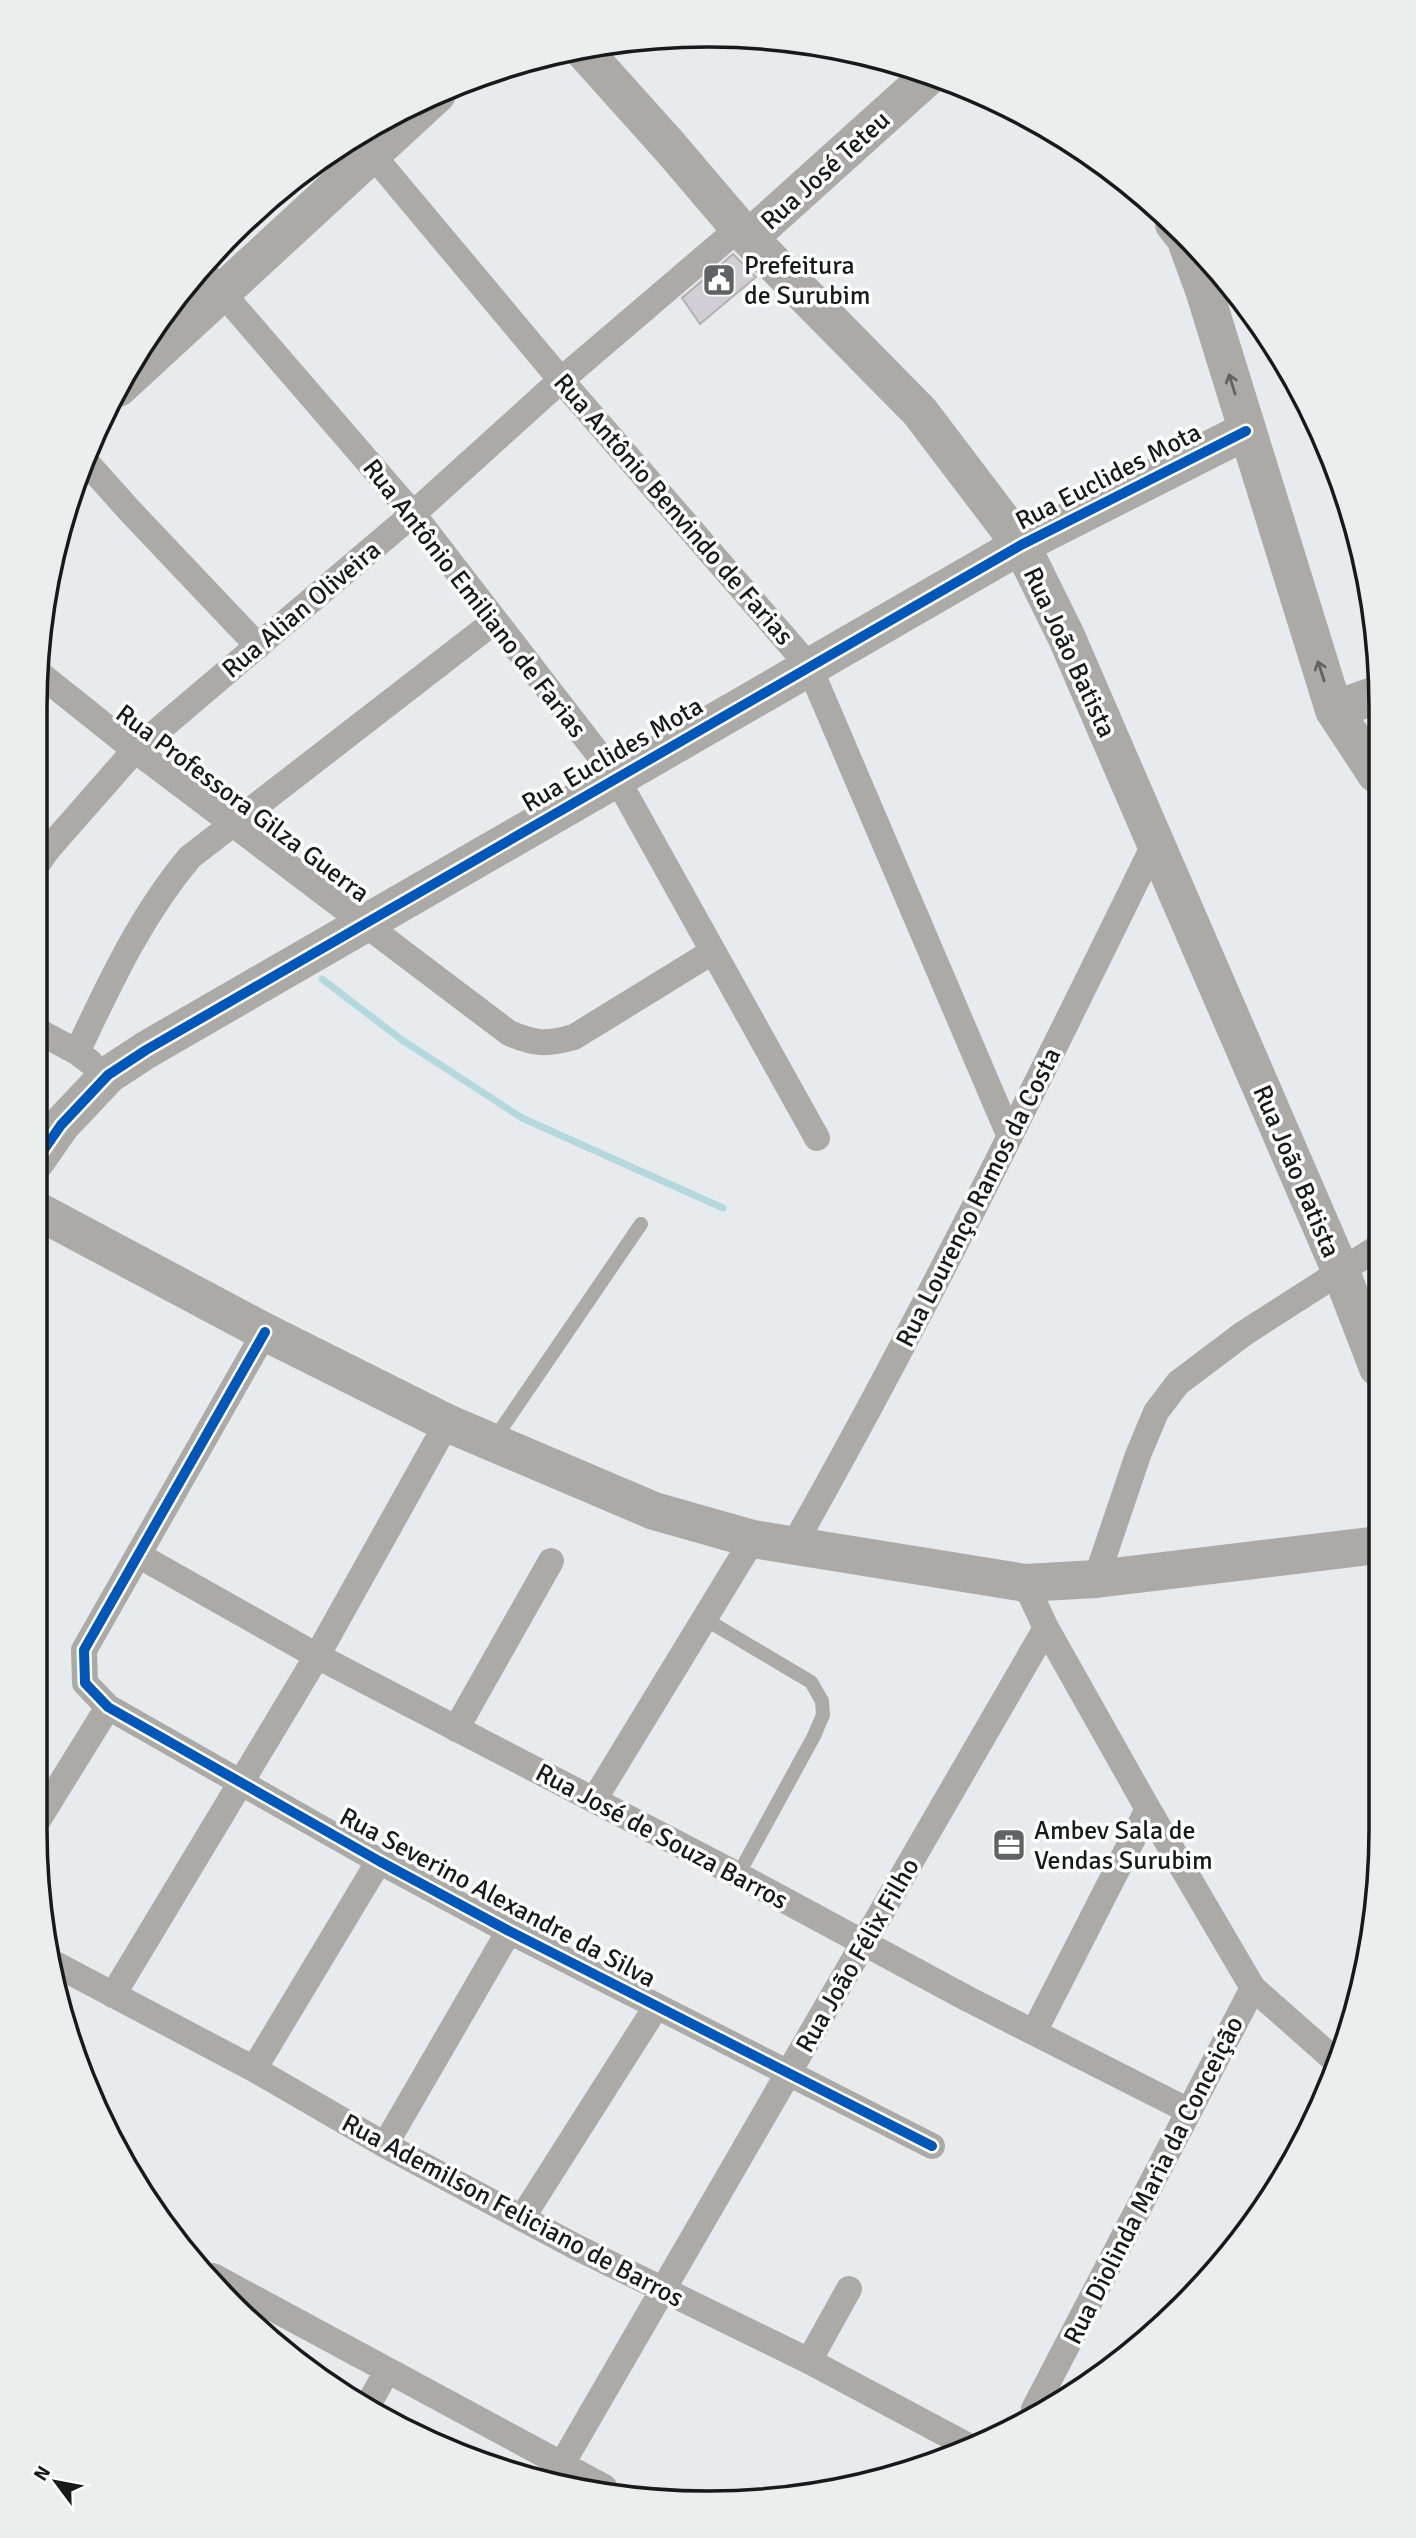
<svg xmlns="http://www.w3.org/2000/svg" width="1416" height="2538" font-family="Signika,sans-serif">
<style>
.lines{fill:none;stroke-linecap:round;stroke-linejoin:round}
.stream{stroke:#b5d8df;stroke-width:7}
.building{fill:#d2ced5;stroke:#b2b2b4;stroke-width:2}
.lane{stroke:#acaaa7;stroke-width:14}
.street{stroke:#acaaa7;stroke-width:26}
.secondary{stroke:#acaaa6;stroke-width:38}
.cycleway-casing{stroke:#fff;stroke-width:15}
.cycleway{stroke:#0057b8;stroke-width:10}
.oneway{stroke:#626260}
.labels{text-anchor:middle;stroke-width:7;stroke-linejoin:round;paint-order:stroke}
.street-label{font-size:26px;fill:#17191b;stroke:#fff}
.poi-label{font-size:26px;fill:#17191b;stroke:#fff;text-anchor:start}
.rim{fill:none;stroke:#17191b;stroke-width:3.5}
</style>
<rect width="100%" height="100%" fill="#e8ebee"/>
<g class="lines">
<path class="stream" d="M 322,979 L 402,1040 L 522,1118 L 723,1208"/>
</g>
<path class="building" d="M 733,254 L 756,277 L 700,324 L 682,298 Z"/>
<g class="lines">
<path class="lane" d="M 493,1441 L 641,1224
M 705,1619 L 811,1682 L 822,1701 L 823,1715 L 814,1736 L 738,1875"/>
<path class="street" d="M 371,153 L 561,380 L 809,666 L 1010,1137
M 200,267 L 413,514 L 616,777 L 817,1138
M 87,463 L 130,511 L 258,646
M 36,671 L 135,750 L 509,1033 C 535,1044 546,1045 574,1037 L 712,952
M 36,866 L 48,849 L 135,750 L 413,514 L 561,380 L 739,228
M 36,1030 L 77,1052 L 90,1062
M 77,1052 C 110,983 141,915 190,857 L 495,621
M 265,1332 L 84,1650 L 85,1683 L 108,1707 L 379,1861 L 509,1931 L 932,2146
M 793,1546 C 923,1317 1039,1079 1155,843
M 138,1555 L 317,1656 L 738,1875 L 968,1999 L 1189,2111
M 1096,1579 L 1138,1455 L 1156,1412 L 1178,1383 L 1243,1334 L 1377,1248
M 1025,1583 L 1046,1628 L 1148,1809 L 1253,1988 L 1338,2063
M 456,1729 L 551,1561
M 594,1800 L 753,1539
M 35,1825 L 108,1707
M 57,1965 L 254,2069 L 385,2145 L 578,2248 L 809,2361 L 972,2448
M 113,1995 L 317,1656 L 447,1423
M 1034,2032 L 1148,1809
M 254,2069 L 379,1861
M 385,2145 L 509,1931
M 522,2218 L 656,2007
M 213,2276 L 604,2487
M 809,2361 L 849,2289
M 368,2405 L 387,2371
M 1034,2409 L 1253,1988
M 562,2464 L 1046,1628"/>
<path class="secondary" d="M 583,50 L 670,147 L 739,228 L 920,412 L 1021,545 L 1066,636 L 1341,1272 L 1378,1368
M 1174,224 L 1185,238 L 1204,290 L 1334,710 L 1376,774
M 749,238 L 931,74
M 118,388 L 437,94
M 1334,710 L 1376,695
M 36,1161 L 61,1125 L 108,1075 L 146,1050 L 1021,545 L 1246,431
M 36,1210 L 265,1332 L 447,1423 L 654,1511 L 753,1539 L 1025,1583 L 1096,1579 L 1378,1545"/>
<defs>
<path id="cycleway" d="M 36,1161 L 61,1125 L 108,1075 L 146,1050 L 1021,545 L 1246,431
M 265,1332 L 84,1650 L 85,1683 L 108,1707 L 379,1861 L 509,1931 L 932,2146"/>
</defs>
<use href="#cycleway" class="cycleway-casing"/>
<use href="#cycleway" class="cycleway"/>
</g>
<defs><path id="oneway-shaft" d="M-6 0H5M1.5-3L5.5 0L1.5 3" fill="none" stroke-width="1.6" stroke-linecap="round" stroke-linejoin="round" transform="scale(1.75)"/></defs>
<g class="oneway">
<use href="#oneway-shaft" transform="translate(1232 384) rotate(-107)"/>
<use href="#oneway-shaft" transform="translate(1321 671) rotate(-108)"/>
</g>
<defs>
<symbol id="civic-square" viewBox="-11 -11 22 22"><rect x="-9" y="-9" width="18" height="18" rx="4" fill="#606265" stroke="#fff"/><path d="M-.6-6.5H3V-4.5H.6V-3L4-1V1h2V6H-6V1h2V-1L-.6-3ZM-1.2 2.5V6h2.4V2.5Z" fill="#fff"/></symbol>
<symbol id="office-square" viewBox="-11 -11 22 22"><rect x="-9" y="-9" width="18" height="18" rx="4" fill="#606265" stroke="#fff"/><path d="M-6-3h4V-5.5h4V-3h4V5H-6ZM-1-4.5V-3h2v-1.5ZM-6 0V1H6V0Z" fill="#fff"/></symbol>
</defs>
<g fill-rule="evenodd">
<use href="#civic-square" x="700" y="261" width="38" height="38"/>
<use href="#office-square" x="990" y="1826" width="38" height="38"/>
</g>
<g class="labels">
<g class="street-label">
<text transform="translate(825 170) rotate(-42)" y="9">Rua José Teteu</text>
<text transform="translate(1108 476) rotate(-27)" y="9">Rua Euclides Mota</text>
<text transform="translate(674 509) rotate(49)" y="9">Rua Antônio Benvindo de Farias</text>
<text transform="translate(475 598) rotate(52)" y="9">Rua Antônio Emiliano de Farias</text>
<text transform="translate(301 609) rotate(-40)" y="9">Rua Alian Oliveira</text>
<text transform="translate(1070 652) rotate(65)" y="9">Rua João Batista</text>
<text transform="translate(612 754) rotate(-30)" y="9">Rua Euclides Mota</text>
<text transform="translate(243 803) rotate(37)" y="9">Rua Professora Gilza Guerra</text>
<text transform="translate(1297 1171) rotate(67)" y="9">Rua João Batista</text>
<text transform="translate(978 1197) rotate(-63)" y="9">Rua Lourenço Ramos da Costa</text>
<text transform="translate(662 1836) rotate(28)" y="9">Rua José de Souza Barros</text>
<text transform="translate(498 1897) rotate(28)" y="9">Rua Severino Alexandre da Silva</text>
<text transform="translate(857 1955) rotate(-60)" y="9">Rua João Félix Filho</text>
<text transform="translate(1153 2180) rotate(-63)" y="9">Rua Diolinda Maria da Conceição</text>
<text transform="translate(513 2210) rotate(28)" y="9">Rua Ademilson Feliciano de Barros</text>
</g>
<g class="poi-label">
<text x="744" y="274">Prefeitura<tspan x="744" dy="30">de Surubim</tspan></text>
<text x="1034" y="1839">Ambev Sala de<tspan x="1034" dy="30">Vendas Surubim</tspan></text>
</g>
</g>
<path d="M0 0H1416V2538H0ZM708 47H708A661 661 0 0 1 1369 708V1830A661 661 0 0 1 708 2491H708A661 661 0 0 1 47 1830V708A661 661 0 0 1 708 47Z" fill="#eceded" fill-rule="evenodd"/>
<path class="rim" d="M708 47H708A661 661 0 0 1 1369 708V1830A661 661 0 0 1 708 2491H708A661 661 0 0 1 47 1830V708A661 661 0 0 1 708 47Z"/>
<g transform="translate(56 2482) rotate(302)" stroke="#ffffff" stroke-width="5" paint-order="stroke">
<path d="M0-5L12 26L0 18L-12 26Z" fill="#17191b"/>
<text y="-10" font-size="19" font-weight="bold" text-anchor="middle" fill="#17191b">N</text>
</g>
</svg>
